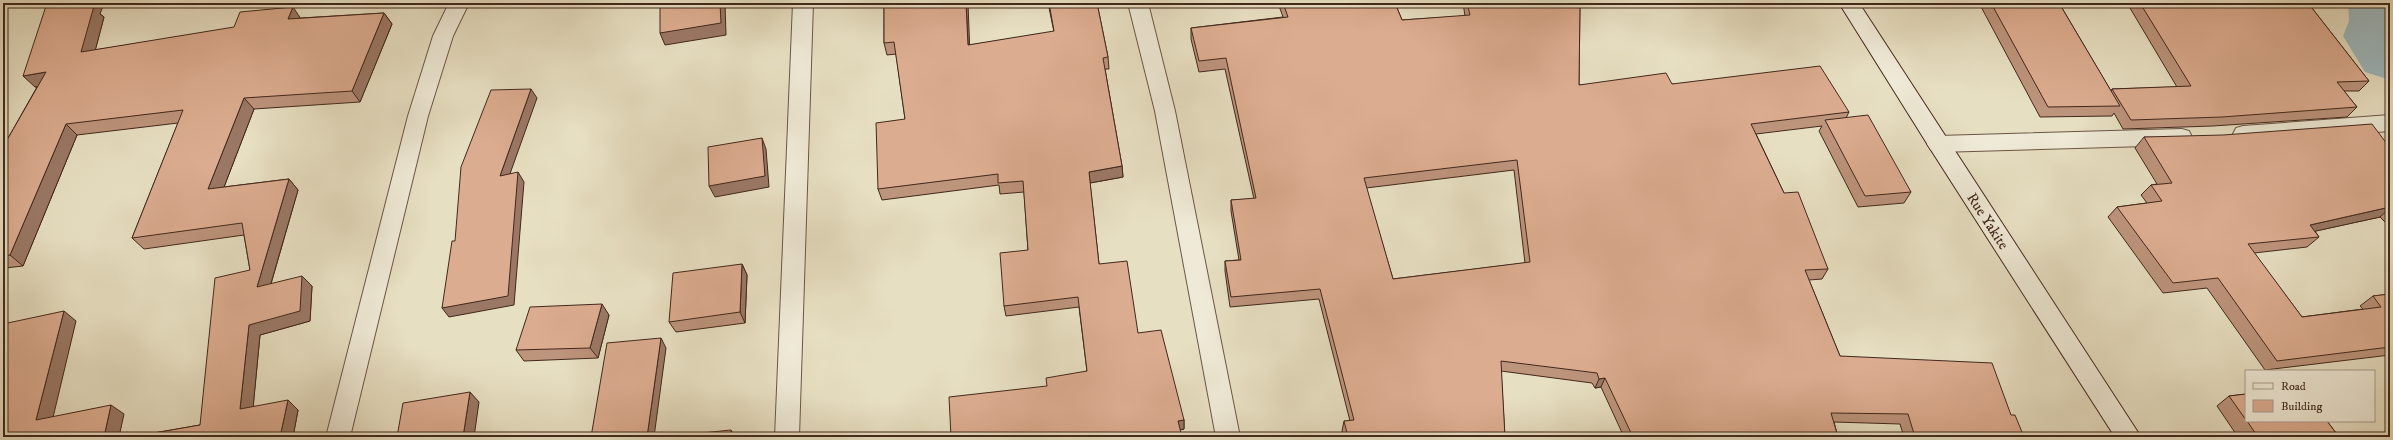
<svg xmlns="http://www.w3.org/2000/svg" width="2393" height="440" font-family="'IM FELL DW Pica',serif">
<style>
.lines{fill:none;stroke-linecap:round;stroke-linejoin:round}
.river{fill:#9db9bf;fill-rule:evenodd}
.street-casing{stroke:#6b5645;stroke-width:2}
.secondary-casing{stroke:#42281b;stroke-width:2}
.street{fill:#efead7;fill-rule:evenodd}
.secondary{fill:#efead7;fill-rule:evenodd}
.wall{fill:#bd947c;stroke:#42281b;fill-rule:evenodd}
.shaded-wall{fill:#9a7865;stroke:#42281b}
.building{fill:#dcac90;stroke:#42281b;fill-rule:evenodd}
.labels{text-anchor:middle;stroke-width:3.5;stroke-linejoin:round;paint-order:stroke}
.street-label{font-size:15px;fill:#42281b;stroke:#efead7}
</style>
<rect width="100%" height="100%" fill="#e7dfc2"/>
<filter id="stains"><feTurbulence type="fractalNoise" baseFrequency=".005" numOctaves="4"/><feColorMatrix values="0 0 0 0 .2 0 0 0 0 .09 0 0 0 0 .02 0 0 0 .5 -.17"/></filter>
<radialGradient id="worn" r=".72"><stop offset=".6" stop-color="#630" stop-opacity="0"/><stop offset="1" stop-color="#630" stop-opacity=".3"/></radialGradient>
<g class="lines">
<path class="river" d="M 2348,3 L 2390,3 L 2390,80 L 2365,72 L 2343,36 L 2349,21 Z"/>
<defs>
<path id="street" d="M 449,3 L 469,3 L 453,36 L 428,116 L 350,437 L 326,437 L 408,116 L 433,36 Z
M 793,3 L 813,3 L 799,437 L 775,437 Z
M 1128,3 L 1148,3 L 1175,111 L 1240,437 L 1216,437 L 1155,111 Z
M 2390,115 L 2390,131 L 2243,142 L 2236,140 L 2233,134 L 2236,128 L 2243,126 Z
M 2182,129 L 2189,131 L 2192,137 L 2189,143 L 2182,145 L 1938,152 L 1931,150 L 1927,144 L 1931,138 L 1938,136 Z"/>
<path id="secondary" d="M 1839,3 L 1859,3 L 2141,437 L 2115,437 L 1931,150 Z"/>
</defs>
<use href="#street" class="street-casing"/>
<use href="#secondary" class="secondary-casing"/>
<use href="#street" class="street"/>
<use href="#secondary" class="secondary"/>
</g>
<path class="wall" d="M 884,3 L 970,45 L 1054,32 L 1048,3 L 1097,3 L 1108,57 L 1109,69 L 1105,69 L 1122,166 L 1123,177 L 1090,183 L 1099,264 L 1138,333 L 1184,420 L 1184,429 L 1180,430 L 1047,386 L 1087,371 L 1079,307 L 1006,316 L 1004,306 L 1028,250 L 1024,192 L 1000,194 L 999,185 L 882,200 L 878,189 L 905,119 L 896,54 L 887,55 L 884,43 Z
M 1278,3 L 1395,3 L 1402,20 L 1465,16 L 1463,3 L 1580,3 L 1579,85 L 1672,84 L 1849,112 L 1846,118 L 1911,192 L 1904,203 L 1858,207 L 1819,131 L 1822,126 L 1756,134 L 1784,193 L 1828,269 L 1822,279 L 1809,280 L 1840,356 L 2011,415 L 2024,437 L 1904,437 L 1900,424 L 1834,422 L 1838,437 L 1624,437 L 1601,387 L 1595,388 L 1592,383 L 1501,371 L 1505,437 L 1344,437 L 1342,431 L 1344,421 L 1350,421 L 1319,299 L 1230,307 L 1225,271 L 1225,261 L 1239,260 L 1231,211 L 1231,200 L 1254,199 L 1225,69 L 1199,72 L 1191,39 L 1191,28 L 1283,17 ZM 1514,170 L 1525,263 L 1393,279 L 1366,188 Z
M 1979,3 L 2059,3 L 2111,91 L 2112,89 L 2177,87 L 2127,3 L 2308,3 L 2369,81 L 2359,91 L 2344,91 L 2357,107 L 2347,117 L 2213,126 L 2123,129 L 2114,113 L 2112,116 L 2040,117 Z
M 384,13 L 392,24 L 360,102 L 254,109 L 224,187 L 289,179 L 298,190 L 271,284 L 312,286 L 310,321 L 260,335 L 253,407 L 298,410 L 293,437 L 131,437 L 200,425 L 250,270 L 244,235 L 144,249 L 132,238 L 178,123 L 77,135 L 23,266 L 5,268 L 3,273 L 3,147 L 37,87 L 35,87 L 100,14 L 104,17 L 95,50 L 301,18 Z
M 2144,137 L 2390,148 L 2390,227 L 2380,217 L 2315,231 L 2319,237 L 2307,247 L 2254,253 L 2302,317 L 2363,309 L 2360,306 L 2373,296 L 2390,294 L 2390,355 L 2265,370 L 2207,288 L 2163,293 L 2108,217 L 2117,207 L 2147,203 L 2141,195 L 2151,185 L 2157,184 L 2135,148 Z
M 742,264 L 747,275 L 745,323 L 676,332 L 669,322 Z
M 609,315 L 598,358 L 524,361 L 516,350 Z
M 2246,394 L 2246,421 L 2327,421 L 2336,433 L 2330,437 L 2238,437 L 2217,406 L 2229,396 Z
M 2390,429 L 2390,437 L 2389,437 L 2386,432 Z"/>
<path class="shaded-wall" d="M 90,3 L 104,3 L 100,14 L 104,17 L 92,63 L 81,52 L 88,7 Z
M 720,3 L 725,3 L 726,35 L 665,45 L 660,33 Z
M 966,3 L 968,3 L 970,56 L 968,45 Z
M 293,7 L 301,19 L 288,19 Z
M 384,13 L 392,24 L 360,102 L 352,91 Z
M 46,72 L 57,83 L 35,87 L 23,76 Z
M 531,89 L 537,98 L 506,185 L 500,176 Z
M 244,98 L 254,109 L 219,200 L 208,189 Z
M 66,124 L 77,135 L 23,266 L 10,255 Z
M 762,138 L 766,149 L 769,187 L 715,197 L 709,186 Z
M 1122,166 L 1123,177 L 1090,183 L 1089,172 Z
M 518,172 L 524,182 L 514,305 L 449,317 L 442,308 Z
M 289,179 L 298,190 L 267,297 L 257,287 Z
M 2390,207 L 2390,208 L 2380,217 L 2298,235 L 2310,225 Z
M 742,264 L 747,275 L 745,323 L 740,312 Z
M 3,266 L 5,268 L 3,273 Z
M 302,276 L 312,286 L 310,321 L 260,335 L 252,419 L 240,409 L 249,325 Z
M 602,304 L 609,315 L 598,358 L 590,348 Z
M 64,311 L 76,321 L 50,430 L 36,420 Z
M 661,338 L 666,348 L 654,437 L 647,437 Z
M 1605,378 L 1601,387 L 1595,388 L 1599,379 Z
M 470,392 L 479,402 L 474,437 L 463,437 Z
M 288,400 L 298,410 L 293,437 L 280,437 Z
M 111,405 L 124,414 L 119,437 L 104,437 Z
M 1184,420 L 1184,429 L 1179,430 L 1178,421 Z
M 731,430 L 735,437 L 731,437 Z"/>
<path class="building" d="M 47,3 L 90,3 L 88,7 L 94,6 L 81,52 L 234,27 L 240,12 L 293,7 L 288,19 L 384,13 L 352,91 L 244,98 L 208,189 L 289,179 L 257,287 L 302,276 L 300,311 L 249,325 L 240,409 L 288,400 L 280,437 L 131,437 L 200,425 L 215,278 L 250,270 L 242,223 L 132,238 L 183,110 L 66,124 L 10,255 L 3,256 L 3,147 L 46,72 L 23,76 Z
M 660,3 L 720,3 L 721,23 L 660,33 Z
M 884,3 L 966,3 L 968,45 L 1054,31 L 1049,3 L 1097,3 L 1108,57 L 1103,58 L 1122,166 L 1089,172 L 1099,264 L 1127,261 L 1138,333 L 1161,330 L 1184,420 L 1178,421 L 1182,437 L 951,437 L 949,397 L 1047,386 L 1046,378 L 1087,371 L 1078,297 L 1004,306 L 1000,253 L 1028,250 L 1023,181 L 998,183 L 998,174 L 878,189 L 876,123 L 905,119 L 894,42 L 884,43 Z
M 1283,3 L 1395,3 L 1402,20 L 1470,15 L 1467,3 L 1580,3 L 1579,85 L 1666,73 L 1672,84 L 1820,66 L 1849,112 L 1751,124 L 1784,193 L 1798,192 L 1828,269 L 1805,270 L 1840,356 L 1992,363 L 2011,415 L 2015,415 L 2024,437 L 1915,437 L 1908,414 L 1831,413 L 1838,437 L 1633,437 L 1605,378 L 1599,379 L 1597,373 L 1501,361 L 1505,437 L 1348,437 L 1344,421 L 1354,420 L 1320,289 L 1231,297 L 1225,261 L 1241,260 L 1231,200 L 1256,198 L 1226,58 L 1199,61 L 1191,28 L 1288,17 ZM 1517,160 L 1530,262 L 1393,279 L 1364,178 Z
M 1991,3 L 2059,3 L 2120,106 L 2048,107 Z
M 2140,3 L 2308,3 L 2369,81 L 2337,82 L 2357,107 L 2222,117 L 2131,120 L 2112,89 L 2191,86 Z
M 531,89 L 500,176 L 518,172 L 508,296 L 442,308 L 452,241 L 455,241 L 461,167 L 491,90 Z
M 1868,115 L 1911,192 L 1865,196 L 1825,120 Z
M 2372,124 L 2390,148 L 2390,207 L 2310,225 L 2319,237 L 2248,244 L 2302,317 L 2381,307 L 2373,296 L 2390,294 L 2390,347 L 2277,361 L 2218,278 L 2173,283 L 2117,207 L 2162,201 L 2151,185 L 2172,183 L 2144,137 L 2223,135 Z
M 762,138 L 765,176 L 709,186 L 708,147 Z
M 742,264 L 740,312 L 669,322 L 673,273 Z
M 602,304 L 590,348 L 516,350 L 530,307 Z
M 64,311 L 36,420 L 111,405 L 104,437 L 3,437 L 3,324 Z
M 661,338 L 647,437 L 591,437 L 607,343 Z
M 470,392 L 463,437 L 397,437 L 403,403 Z
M 2246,394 L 2246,420 L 2229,396 Z
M 2247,421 L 2327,421 L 2336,433 L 2300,437 L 2258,437 Z
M 731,430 L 731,437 L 662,437 Z"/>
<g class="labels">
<g class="street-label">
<text transform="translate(1988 221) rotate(57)" y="5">Rue Yakite</text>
</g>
</g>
<rect width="2393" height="440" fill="none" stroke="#e7dfc2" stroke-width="16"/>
<rect x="4" y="4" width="2385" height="432" fill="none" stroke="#42281b" stroke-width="2"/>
<rect x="8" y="8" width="2377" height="424" fill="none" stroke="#42281b"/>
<rect x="2245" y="370" width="130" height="52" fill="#efead7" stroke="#aa9c8c"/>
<rect x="2253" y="383" width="20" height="6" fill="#efead7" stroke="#aa9c8c"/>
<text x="2281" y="390" font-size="12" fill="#42281b">Road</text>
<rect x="2253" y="400" width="20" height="12" fill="#dcac90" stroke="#aa9c8c"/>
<text x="2281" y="410" font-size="12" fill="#42281b">Building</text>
<rect width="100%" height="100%" filter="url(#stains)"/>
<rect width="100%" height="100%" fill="url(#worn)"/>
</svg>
